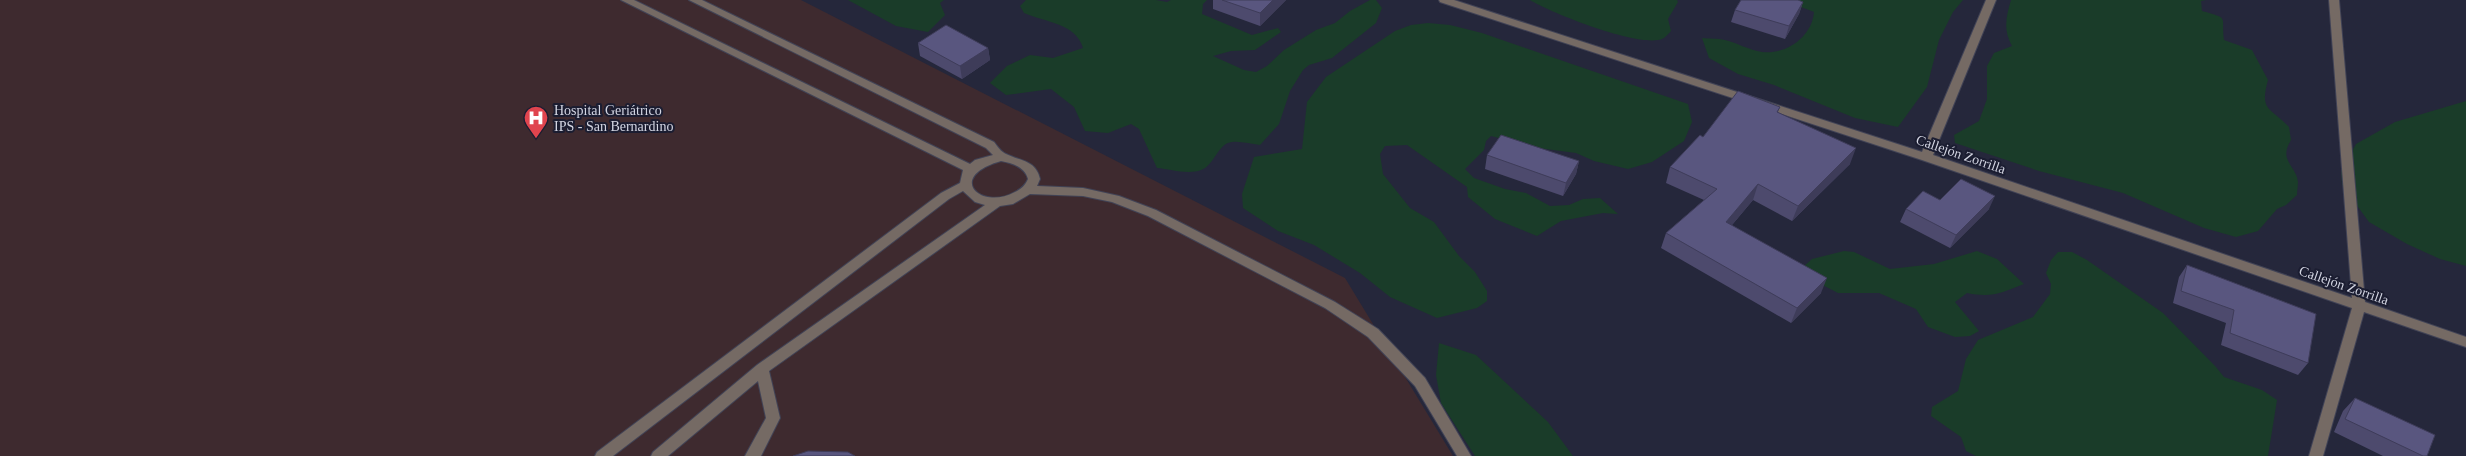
<svg xmlns="http://www.w3.org/2000/svg" width="2466" height="456" font-family="Georgia,serif">
<style>
.medical{fill:#3e2a2f}
.green{fill:#1a3c29}
.lines{fill:none;stroke-linecap:round;stroke-linejoin:round}
.minor-casing{stroke:#414356;stroke-width:2}
.minor{fill:#756a64;fill-rule:evenodd}
.wall{fill:#4d4a6d}
.shaded-wall{fill:#3e3c59}
.building{fill:#59567f;stroke:#3e3c59}
.labels{text-anchor:middle;stroke-width:4;stroke-linejoin:round;paint-order:stroke}
.poi-label{font-size:14px;fill:#d3d5e2;stroke:#1b1d31;text-anchor:start}
.street-label{font-size:14px;fill:#d3d5e2;stroke:#1b1d31}
</style>
<rect width="100%" height="100%" fill="#25273b"/>
<path class="medical" d="M 0,0 L 801,0 L 1345,278 L 1453,456 L 0,456 Z"/>
<path class="green" d="M 848,0 L 944,0 L 940,3 L 945,15 L 928,32 L 896,26 Z
M 1026,0 L 1156,0 L 1167,2 L 1171,0 L 1207,0 L 1203,4 L 1202,14 L 1252,35 L 1278,28 L 1281,32 L 1255,50 L 1231,51 L 1213,56 L 1244,70 L 1256,72 L 1267,66 L 1284,50 L 1316,30 L 1335,23 L 1350,11 L 1370,0 L 1376,0 L 1382,8 L 1376,23 L 1332,58 L 1309,65 L 1303,70 L 1290,91 L 1279,124 L 1260,145 C 1251,144 1241,141 1232,142 C 1218,143 1214,166 1201,170 C 1188,175 1170,169 1157,168 L 1139,129 L 1131,124 L 1108,133 L 1085,131 L 1074,107 L 1051,89 L 1006,95 L 990,83 L 1007,66 L 1030,55 L 1053,58 L 1083,48 C 1076,23 1044,22 1024,13 L 1020,6 Z
M 1530,0 L 1677,0 L 1678,2 L 1668,19 L 1671,31 C 1668,34 1665,38 1662,39 C 1639,48 1551,13 1530,0 Z
M 1783,0 L 1963,0 L 1953,12 L 1939,40 L 1927,87 L 1898,127 L 1855,118 L 1774,85 L 1738,74 L 1709,58 L 1702,38 C 1709,39 1718,38 1725,40 C 1737,43 1749,50 1762,52 C 1786,55 1812,37 1814,12 Z
M 2011,0 L 2206,0 L 2201,1 L 2202,11 C 2230,19 2221,15 2224,40 L 2252,50 L 2268,80 C 2259,112 2271,107 2289,127 L 2291,140 C 2278,161 2296,165 2298,182 C 2298,186 2297,191 2297,195 L 2286,205 L 2277,209 L 2258,231 L 2236,237 L 2204,228 L 2123,193 L 2039,171 L 1955,143 L 1954,135 L 1979,121 L 1987,99 L 1987,66 L 1994,53 L 2012,46 C 2003,30 2006,17 2011,0 Z
M 1428,23 L 1450,25 L 1482,33 L 1688,104 L 1692,122 L 1684,141 L 1652,162 L 1628,169 L 1594,161 L 1576,153 L 1538,148 L 1491,136 L 1486,141 L 1484,150 L 1465,169 L 1474,178 L 1505,189 L 1526,193 L 1550,206 L 1569,205 L 1583,199 L 1600,198 L 1618,214 L 1603,213 L 1561,221 L 1537,236 L 1495,219 L 1468,197 L 1467,187 L 1407,145 L 1385,146 L 1380,154 L 1383,174 L 1410,208 L 1434,222 L 1459,256 L 1475,272 L 1487,291 L 1487,301 L 1477,308 L 1437,318 L 1390,297 L 1360,273 L 1314,245 L 1278,231 L 1243,208 L 1242,194 L 1254,157 L 1302,149 L 1307,102 L 1326,77 L 1395,31 L 1411,25 Z
M 2466,101 L 2466,266 L 2440,259 L 2407,244 L 2369,222 L 2342,185 L 2341,171 L 2356,144 L 2395,122 Z
M 1844,251 L 1854,252 L 1890,269 L 1934,264 L 1977,251 L 1997,259 L 2024,284 C 2001,293 1992,298 1967,293 L 1955,302 L 1979,331 L 1970,336 L 1955,337 L 1928,327 L 1916,309 L 1879,293 L 1838,293 L 1809,278 L 1803,267 L 1812,259 Z
M 2058,252 L 2072,252 L 2087,260 L 2163,313 L 2216,367 L 2224,377 L 2262,390 L 2277,400 L 2268,456 L 1976,456 L 1966,451 L 1961,437 L 1931,416 L 1932,407 L 1958,391 L 1966,359 L 1978,340 L 2033,317 L 2050,294 L 2051,284 L 2046,273 L 2051,260 Z
M 1439,343 L 1476,355 L 1548,422 L 1573,456 L 1475,456 L 1441,403 L 1436,375 Z"/>
<g class="lines">
<defs>
<path id="minor" d="M 621,0 L 634,0 L 970,164 L 975,160 L 993,155 L 986,148 L 689,0 L 702,0 L 994,142 C 997,146 1001,152 1006,154 C 1020,161 1036,160 1040,179 L 1037,186 L 1083,188 L 1119,196 L 1156,210 L 1335,302 L 1378,329 L 1425,378 L 1471,456 L 1457,456 L 1415,386 L 1368,337 L 1325,308 L 1148,216 L 1112,202 L 1083,196 L 1030,194 L 1013,204 L 1000,206 L 769,371 L 780,418 L 761,456 L 745,456 L 766,418 L 758,381 L 668,456 L 651,456 L 653,452 L 757,365 L 985,205 L 975,202 L 963,191 L 949,199 L 613,456 L 595,456 L 597,452 L 941,193 L 960,183 L 963,170 ZM 1001,161 C 1012,163 1025,167 1028,179 C 1025,186 1021,189 1015,192 C 981,211 945,177 1001,161 Z
M 1439,0 L 1454,0 L 1922,152 L 1986,0 L 1996,0 L 1933,155 L 2352,298 L 2329,0 L 2339,0 L 2365,302 L 2466,337 L 2466,347 L 2364,312 L 2323,456 L 2309,456 L 2352,308 L 1922,160 L 1440,2 Z"/>
</defs>
<use href="#minor" class="minor-casing"/>
<use href="#minor" class="minor"/>
</g>
<path class="wall" d="M 1213,0 L 1286,0 L 1260,26 L 1213,9 Z
M 1803,2 L 1799,14 L 1785,39 L 1731,22 L 1735,10 Z
M 918,43 L 988,48 L 990,60 L 962,79 L 920,56 Z
M 1780,107 L 1778,112 L 1850,164 L 1792,221 L 1753,200 L 1732,225 L 1821,293 L 1791,323 L 1661,248 L 1666,233 L 1704,200 L 1666,183 L 1670,167 L 1703,137 Z
M 1487,155 L 1579,161 L 1576,174 L 1563,196 L 1485,169 Z
M 1940,200 L 1989,209 L 1950,248 L 1900,222 L 1906,209 Z
M 2187,265 L 2308,363 L 2298,375 L 2221,345 L 2226,323 L 2173,303 L 2179,277 Z
M 2355,398 L 2427,456 L 2383,456 L 2334,432 L 2343,411 Z"/>
<path class="shaded-wall" d="M 1273,0 L 1286,0 L 1260,26 L 1260,13 Z
M 1803,2 L 1799,14 L 1785,39 L 1789,26 Z
M 988,48 L 990,60 L 962,79 L 960,66 Z
M 1856,148 L 1850,164 L 1792,221 L 1798,206 Z
M 1579,161 L 1576,174 L 1563,196 L 1566,183 Z
M 1758,184 L 1753,200 L 1721,238 L 1726,222 Z
M 1995,196 L 1989,209 L 1950,248 L 1956,235 Z
M 1827,278 L 1821,293 L 1791,323 L 1797,308 Z"/>
<path class="building" d="M 1222,0 L 1273,0 L 1260,13 Z
M 1741,0 L 1798,0 L 1803,2 L 1789,26 L 1735,10 Z
M 946,25 L 988,48 L 960,66 L 918,43 Z
M 1738,91 L 1780,107 L 1777,112 L 1856,148 L 1798,206 L 1758,184 L 1726,222 L 1827,278 L 1797,308 L 1666,233 L 1717,189 L 1670,167 L 1700,135 L 1703,137 Z
M 1501,135 L 1579,161 L 1566,183 L 1487,155 Z
M 1961,179 L 1995,196 L 1956,235 L 1906,209 L 1923,191 L 1940,200 Z
M 2187,265 L 2316,314 L 2308,363 L 2230,333 L 2234,310 L 2181,291 Z
M 2355,398 L 2435,435 L 2427,456 L 2423,456 L 2345,419 Z
M 808,451 L 848,452 L 855,456 L 793,456 Z"/>
<defs>
<symbol id="hospital-pin" viewBox="-11 -11 22 30"><path d="M0 17L-7.5 6A9.5 9.5 0 1 1 7.5 6Z" fill="#e0444e" stroke="#1b1d31"/><path d="M-5-5h3v3.5h4V-5h3V5h-3V1.5h-4V5h-3Z" fill="#fff"/></symbol>
</defs>
<g fill-rule="evenodd">
<use href="#hospital-pin" x="522" y="104" width="28" height="38"/>
</g>
<g class="labels">
<g class="poi-label">
<text x="554" y="115">Hospital Geriátrico<tspan x="554" dy="16">IPS - San Bernardino</tspan></text>
</g>
<g class="street-label">
<text transform="translate(1961 154) rotate(19)" y="5">Callejón Zorrilla</text>
<text transform="translate(2344 285) rotate(19)" y="5">Callejón Zorrilla</text>
</g>
</g>
</svg>
